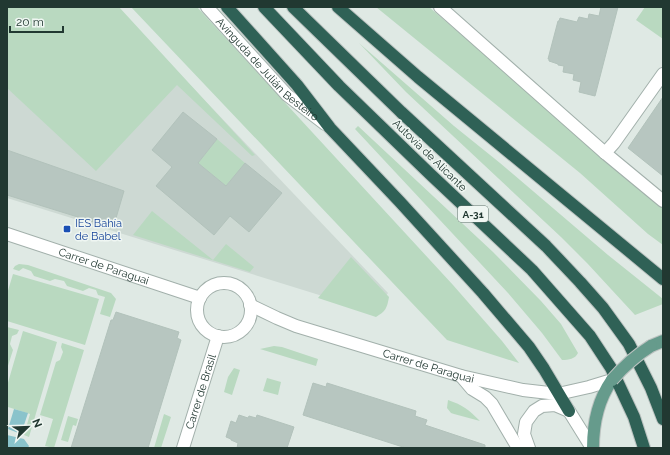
<svg xmlns="http://www.w3.org/2000/svg" width="670" height="455" font-family="Raleway,sans-serif">
<style>
.built{fill:#cdd9d3}
.green{fill:#b9d9c0}
.water{fill:#8ac3cb}
.building{fill:#b7c6c0;stroke:#b2c2bb}
.lines{fill:none;stroke-linecap:round;stroke-linejoin:round}
.minor-casing{stroke:#a2b0ab;stroke-width:14}
.major-casing{stroke:#bcc3c1;stroke-width:14}
.highway-casing{stroke:#bcc3c1;stroke-width:14}
.minor{stroke:#fff;stroke-width:12}
.major{stroke:#669b8c;stroke-width:12}
.highway{stroke:#2f6156;stroke-width:12}
.major-bridge-casing{stroke:#bcc3c1;stroke-width:14;stroke-linecap:butt}
.major-bridge{stroke:#669b8c;stroke-width:12}
.transit-dot{fill:#1a4fb4;stroke:#eff6f2;stroke-width:1.5}
.labels{text-anchor:middle;stroke-width:3;stroke-linejoin:round;paint-order:stroke}
.shield{fill:#eff6f2;stroke:#5f716b;stroke-width:1}
.shield-label{font-size:10px;font-weight:bold;fill:#213831}
.street-label{font-size:11px;fill:#213831;stroke:#eff6f2}
.transit-label{font-size:11px;fill:#164399;stroke:#eff6f2;text-anchor:start}
</style>
<rect width="100%" height="100%" fill="#dfe9e4"/>
<path class="built" d="M 7,7 L 116,7 L 388,293 L 374,312 L 7,198 Z"/>
<path class="green" d="M 7,7 L 119,7 L 255,155 L 252,156 L 177,85 L 96,171 L 7,88 Z
M 131,7 L 197,7 L 453,285 L 502,341 L 519,363 L 447,340 Z
M 376,7 L 429,7 L 663,208 L 663,245 L 648,234 L 580,173 Z
M 645,7 L 663,7 L 663,39 L 636,20 Z
M 359,43 L 454,126 L 500,163 L 608,255 L 663,299 L 663,304 L 635,315 L 587,263 L 561,237 L 406,92 Z
M 358,126 L 493,252 L 541,301 L 561,324 L 578,353 C 575,359 569,360 562,360 L 542,333 L 508,293 L 355,129 Z
M 217,139 L 245,163 L 226,186 L 198,163 Z
M 152,211 L 213,260 L 226,244 L 254,267 L 250,272 L 133,235 Z
M 351,257 L 389,297 C 387,308 386,311 376,317 L 318,298 Z
M 19,264 L 28,265 L 111,293 L 116,299 L 110,317 L 100,314 L 105,297 L 98,295 L 96,290 L 89,288 L 83,291 L 67,286 L 64,281 L 55,279 L 50,281 L 34,276 L 31,271 L 23,268 L 19,271 L 13,269 L 15,266 Z
M 13,274 L 99,299 L 85,345 L 7,321 L 7,294 Z
M 7,327 L 19,330 L 17,334 L 12,336 L 10,344 L 13,350 L 7,369 Z
M 23,331 L 57,342 L 29,437 L 24,435 L 30,414 L 8,407 L 7,408 L 7,386 Z
M 62,343 L 84,350 L 54,448 L 45,446 L 53,419 L 40,415 L 56,362 L 60,360 L 63,352 L 61,347 Z
M 274,346 L 282,347 L 318,359 L 316,366 L 260,349 Z
M 234,368 L 240,370 L 232,395 L 224,392 L 228,377 Z
M 267,378 L 281,382 L 278,395 L 263,391 Z
M 448,400 C 463,405 469,410 480,421 L 454,414 L 451,413 L 447,408 Z
M 164,414 L 171,417 L 161,448 L 154,448 Z
M 68,416 L 78,419 L 76,426 L 73,425 L 68,442 L 61,440 Z"/>
<path class="water" d="M 14,409 L 28,413 L 21,434 L 8,429 Z
M 7,435 L 24,439 L 29,446 L 28,448 L 7,448 Z"/>
<path class="building" d="M 601,7 L 618,7 L 595,96 L 579,92 L 581,82 L 573,80 L 574,74 L 563,72 L 564,66 L 558,65 L 558,64 L 549,61 L 549,59 L 548,59 L 558,21 L 559,21 L 560,18 L 577,22 L 579,17 L 588,19 L 589,14 L 599,16 Z
M 663,97 L 663,176 L 628,148 Z
M 183,112 L 217,139 L 198,163 L 226,186 L 245,163 L 282,193 L 249,232 L 230,216 L 214,235 L 156,186 L 172,167 L 152,150 Z
M 7,150 L 124,191 L 116,218 L 114,218 L 110,227 L 7,195 Z
M 116,312 L 179,332 L 177,338 L 181,340 L 148,448 L 71,448 L 111,320 L 113,320 Z
M 313,383 L 326,387 L 327,383 L 416,411 L 415,416 L 427,420 L 425,425 L 485,445 L 485,448 L 406,448 L 303,415 Z
M 239,415 L 248,418 L 249,416 L 256,418 L 257,415 L 294,427 L 287,448 L 237,448 L 238,443 L 231,440 L 231,439 L 226,437 L 231,421 L 236,423 Z"/>
<g class="lines">
<defs>
<g id="minor">
<path id="s1" d="M 207,7 L 287,95 L 325,124"/>
<path d="M 440,7 L 605,153 L 663,201"/>
<path d="M 605,153 L 614,143 L 663,74"/>
<path id="s2" d="M 7,234 L 200,298"/>
<circle cx="224" cy="310" r="27"/>
<path id="s3" d="M 250,305 L 277,318 L 296,326 L 461,376 L 523,390 L 558,394 L 589,387 L 612,380"/>
<path d="M 461,376 L 472,389 L 485,397 L 492,404 L 518,448"/>
<path id="s4" d="M 183,448 L 218,336"/>
<path d="M 529,448 L 524,434 L 526,422 L 534,411 L 542,406 L 555,405 L 569,411 L 592,448"/>
</g>
<path id="major" d="M 651,346 L 663,341
M 593,448 C 593,424 598,400 612,380"/>
<path id="highway" d="M 227,7 L 297,85 L 330,128 L 400,202 L 483,293 L 529,347 L 544,369 L 569,411
M 264,7 L 339,86 L 430,174 L 532,270 L 590,336 L 611,368 L 634,417 L 644,448
M 293,7 L 401,112 L 546,246 L 580,282 L 603,308 L 629,344 L 651,388 L 663,419
M 338,7 L 418,77 L 663,279"/>
</defs>
<use href="#minor" class="minor-casing"/>
<use href="#major" class="major-casing"/>
<use href="#highway" class="highway-casing"/>
<use href="#minor" class="minor"/>
<use href="#major" class="major"/>
<use href="#highway" class="highway"/>
<defs>
<path id="major-bridge" d="M 612,380 C 625,365 635,356 651,346"/>
</defs>
<use href="#major-bridge" class="major-bridge-casing"/>
<use href="#major-bridge" class="major-bridge"/>
</g>
<rect class="transit-dot" x="63" y="225" width="8" height="8" rx="2"/>
<g class="labels">
<rect class="shield" x="458" y="206" width="30" height="16" rx="3"/>
<g class="shield-label">
<text x="473" y="218">A-31</text>
</g>
<g class="street-label">
<text dy="4" stroke="none"><textPath href="#s1" startOffset="87">Avinguda de Julián Besteiro</textPath></text>
<text transform="translate(430 155) rotate(44)" y="4">Autovía de Alicante</text>
<text dy="4" stroke="none"><textPath href="#s2" startOffset="102">Carrer de Paraguai</textPath></text>
<text dy="4" stroke="none"><textPath href="#s3" startOffset="189">Carrer de Paraguai</textPath></text>
<text dy="4" stroke="none"><textPath href="#s4" startOffset="59">Carrer de Brasil</textPath></text>
</g>
<g class="transit-label">
<text x="75" y="227">IES Bahía<tspan x="75" dy="13">de Babel</tspan></text>
</g>
</g>
<rect width="670" height="455" fill="none" stroke="#213831" stroke-width="16"/>
<g transform="translate(28 427) rotate(67)" stroke="#eff6f2" stroke-width="3" paint-order="stroke">
<path d="M0-3L7 15L0 10L-7 15Z" fill="#213831"/>
<text y="-6" font-size="11" font-weight="bold" text-anchor="middle" fill="#213831">N</text>
</g>
<path d="M10 26v6h53v-6" fill="none" stroke="#213831" stroke-width="2"/>
<text x="16" y="26" font-size="12" fill="#213831" stroke="#eff6f2" stroke-width="3" paint-order="stroke">20 m</text>
</svg>
